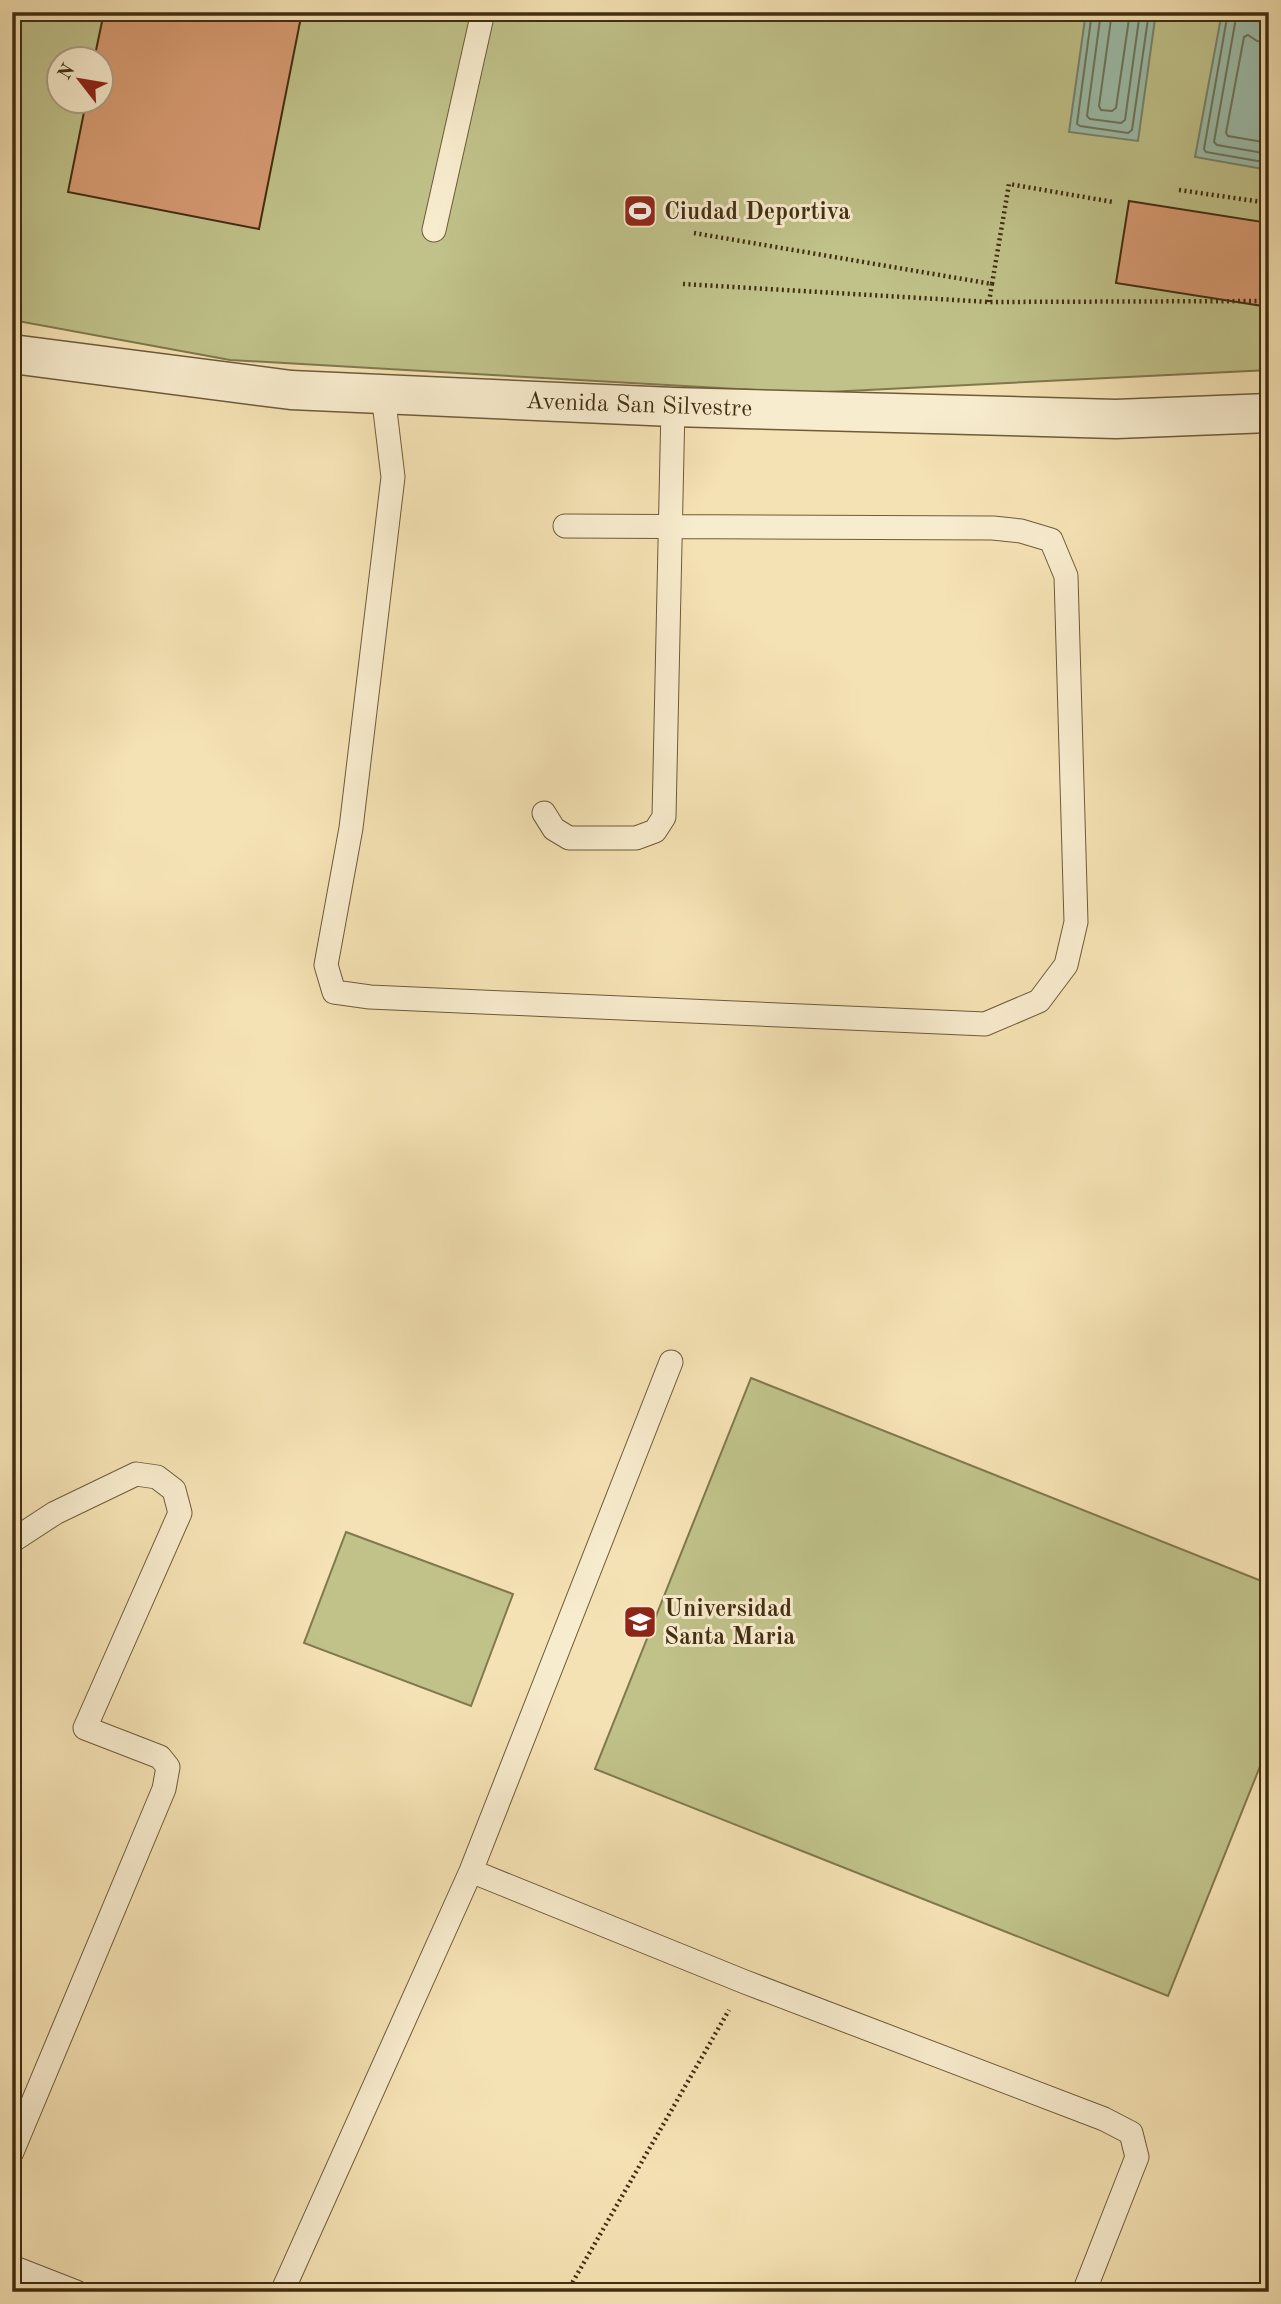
<svg xmlns="http://www.w3.org/2000/svg" width="1281" height="2304" font-family="'Old Standard TT',serif">
<style>
.green{fill:#c0c28a;stroke:#80784e;stroke-width:2;fill-rule:evenodd}
.water{fill:#9cbeab;stroke:#78846e;stroke-width:2}
.lines{fill:none;stroke-linecap:round;stroke-linejoin:round}
.shore{stroke:#6e765e;stroke-width:2}
.building{fill:#d79b73;stroke:#412e12;stroke-width:2}
.service-casing{stroke:#6e5b3a;stroke-width:25}
.tertiary-casing{stroke:#6e5b3a;stroke-width:41}
.path{stroke:#412e12;stroke-width:4.5;stroke-dasharray:2 3.5;stroke-linecap:butt}
.service{stroke:#f8ecce;stroke-width:23}
.tertiary{stroke:#f8ecce;stroke-width:38}
.labels{text-anchor:middle;stroke-width:6;stroke-linejoin:round;paint-order:stroke}
.poi-label{font-size:24px;font-weight:bold;fill:#412e12;stroke:#f8ecce;text-anchor:start}
.street-label{font-size:24px;fill:#412e12;stroke:#f8ecce}
</style>
<rect width="100%" height="100%" fill="#f5e2b4"/>
<filter id="stains"><feTurbulence type="fractalNoise" baseFrequency=".00286" numOctaves="4"/><feColorMatrix values="0 0 0 0 .2 0 0 0 0 .09 0 0 0 0 .02 0 0 0 .5 -.17"/></filter>
<radialGradient id="worn" r=".72"><stop offset=".6" stop-color="#630" stop-opacity="0"/><stop offset="1" stop-color="#630" stop-opacity=".3"/></radialGradient>
<path class="green" d="M 12,12 L 1269,12 L 1269,370 L 807,393 L 230,360 L 12,320 ZM 60,60 L 102,60 L 102,102 L 60,102 Z
M 751,1378 L 1269,1584 L 1269,1744 L 1168,1996 L 595,1769 Z
M 346,1532 L 513,1594 L 471,1706 L 304,1643 Z"/>
<path class="water" d="M 1086,12 L 1156,12 L 1138,141 L 1069,132 Z
M 1222,12 L 1247,12 L 1269,16 L 1269,170 L 1195,157 Z"/>
<g class="lines">
<path class="shore" d="M 1092,12 L 1077,124 L 1080,126 L 1128,133 L 1132,130 L 1149,12
M 1101,12 L 1087,116 L 1090,119 L 1121,123 L 1125,120 L 1140,12
M 1112,12 L 1099,106 L 1101,110 L 1112,111 L 1116,108 L 1130,12
M 1228,12 L 1204,149 L 1206,152 L 1269,163
M 1237,12 L 1214,142 L 1217,145 L 1269,154
M 1269,42 L 1257,41 L 1248,35 L 1244,37 L 1226,133 L 1228,136 L 1269,143"/>
</g>
<path class="building" d="M 104,12 L 302,12 L 259,229 L 68,192 L 86,102 L 102,102 L 102,60 L 94,60 Z
M 1129,201 L 1269,223 L 1269,307 L 1116,283 Z"/>
<g class="lines">
<defs>
<path id="service" d="M 434,230 L 483,12
M 383,394 L 393,477 L 351,828 L 326,965 L 334,992 L 370,997 L 985,1024 L 1039,1001 L 1066,965 L 1076,922 L 1066,576 L 1051,540 L 1021,531 L 993,528 L 565,526
M 544,813 L 554,829 L 569,838 L 636,838 L 655,831 L 664,817 L 673,407
M 12,1541 L 55,1513 L 136,1474 L 157,1477 L 174,1490 L 180,1513 L 85,1728 L 160,1757 L 168,1767 L 164,1789 L 12,2152
M 471,1871 L 671,1362
M 12,2267 L 76,2292
M 282,2292 L 471,1871 L 745,1982 L 1104,2119 L 1131,2133 L 1137,2157 L 1084,2292"/>
<path id="tertiary" d="M 12,354 L 291,390 L 673,407 L 1116,419 L 1269,413"/>
</defs>
<use href="#service" class="service-casing"/>
<use href="#tertiary" class="tertiary-casing"/>
<path class="path" d="M 1179,190 L 1269,203
M 694,233 L 992,284 L 1009,184 L 1113,202
M 683,284 L 989,302 L 1269,301
M 989,302 L 992,284
M 567,2292 L 729,2010"/>
<use href="#service" class="service"/>
<use href="#tertiary" class="tertiary"/>
</g>
<defs>
<symbol id="stadium-square" viewBox="-11 -11 22 22"><rect x="-9" y="-9" width="18" height="18" rx="4" fill="#8f2418" stroke="#f8ecce"/><path d="M0-5a6.5 5 0 1 0 0 10a6.5 5 0 1 0 0-10ZM-3.5-1.8h7v3.6h-7Z" fill="#fff"/></symbol>
<symbol id="university-square" viewBox="-11 -11 22 22"><rect x="-9" y="-9" width="18" height="18" rx="4" fill="#8f2418" stroke="#f8ecce"/><path d="M0-5L7-2L0 1L-7-2ZM-4 1L0 2.5L4 1V4Q0 6-4 4Z" fill="#fff"/></symbol>
</defs>
<g fill-rule="evenodd">
<use href="#stadium-square" x="621" y="192" width="38" height="38"/>
<use href="#university-square" x="621" y="1603" width="38" height="38"/>
</g>
<g class="labels">
<g class="poi-label">
<text x="664" y="219">Ciudad Deportiva</text>
<text x="664" y="1616">Universidad<tspan x="664" dy="28">Santa Maria</tspan></text>
</g>
<g class="street-label">
<text transform="translate(639 404) rotate(2)" y="8">Avenida San Silvestre</text>
</g>
</g>
<rect width="1281" height="2304" fill="none" stroke="#f5e2b4" stroke-width="42"/>
<rect x="14" y="14" width="1253" height="2276" fill="none" stroke="#412e12" stroke-width="3.5"/>
<rect x="21" y="21" width="1239" height="2262" fill="none" stroke="#412e12" stroke-width="2"/>
<g transform="translate(80 80) rotate(301)"><circle r="33" fill="#f8ecce" stroke="#afa083" stroke-width="2"/>
<path d="M0-5L12 26L0 18L-12 26Z" fill="#8f2418"/>
<text y="-10" font-size="19" font-weight="bold" text-anchor="middle" fill="#412e12">N</text>
</g>
<rect width="100%" height="100%" filter="url(#stains)"/>
<rect width="100%" height="100%" fill="url(#worn)"/>
</svg>
